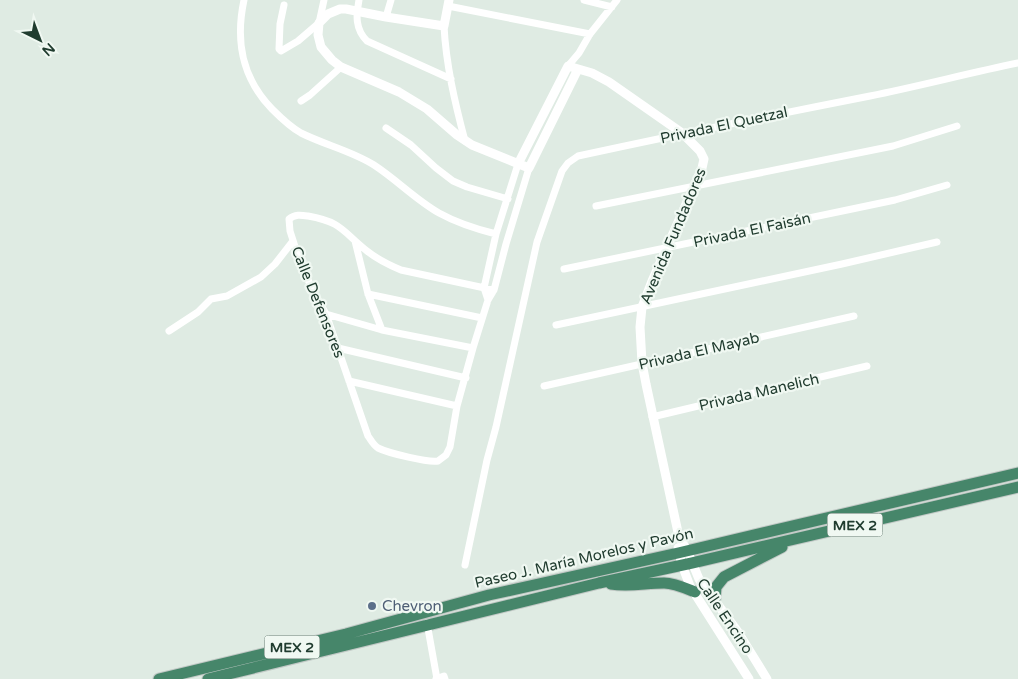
<svg xmlns="http://www.w3.org/2000/svg" width="1018" height="679" font-family="'Varela Round',sans-serif">
<style>
.lines{fill:none;stroke-linecap:round;stroke-linejoin:round}
.trunk-casing{stroke:#c1c8c5;stroke-width:13}
.minor{stroke:#fff;stroke-width:7}
.tertiary{stroke:#fff;stroke-width:9}
.trunk{stroke:#46866a;stroke-width:11}
.service-dot{fill:#5c6f8a;stroke:#f0f8f2;stroke-width:2}
.labels{text-anchor:middle;stroke-width:4.5;stroke-linejoin:round;paint-order:stroke}
.shield{fill:#f0f8f2;stroke:#5e746a;stroke-width:1}
.shield-label{font-size:14px;font-weight:bold;fill:#203c2f}
.street-label{font-size:15px;fill:#203c2f;stroke:#f0f8f2}
.service-label{font-size:15px;fill:#4e5e75;stroke:#f0f8f2;text-anchor:start}
</style>
<rect width="100%" height="100%" fill="#dfebe3"/>
<g class="lines">
<defs>
<path id="trunk" d="M 611,584 C 629,587 646,583 664,583 C 674,583 685,588 695,592
M 715,599 L 716,587 L 724,577 L 782,547
M 159,679 L 346,634 L 489,595 L 678,553 L 1018,473
M 208,679 L 599,583 L 692,563 L 1018,487"/>
</defs>
<use href="#trunk" class="trunk-casing"/>
<path class="minor" d="M 244,0 C 235,42 242,78 272,109 C 281,118 290,127 301,133 C 325,145 352,151 374,165 C 397,180 416,200 439,213 C 457,223 476,229 496,234
M 359,0 C 356,15 355,29 367,41 L 451,79
M 584,0 L 612,7
M 284,5 L 280,24 L 279,49 L 281,51 L 298,41 L 319,23 L 324,0
M 448,6 L 590,34
M 386,17 L 391,0
M 444,26 C 446,65 455,103 465,141
M 568,66 L 579,53 L 590,34 L 617,0
M 301,101 L 310,95 L 341,67
M 386,128 L 411,145 L 436,168 L 453,181 L 467,187 L 508,199
M 596,206 L 893,146 L 957,126
M 355,241 L 368,294 L 382,330
M 564,269 L 852,209 L 895,200 L 947,185
M 494,290 L 401,270 C 389,265 377,259 367,251 C 342,231 342,222 308,216 C 301,215 295,214 289,219 L 290,231 L 300,262 L 313,291 L 326,314 L 368,436 C 371,440 373,445 378,448 C 388,453 429,463 438,461 L 446,455 L 450,447 L 457,406 L 473,348 L 488,300 L 494,290 L 506,244 L 529,168
M 368,294 L 482,318
M 488,300 L 484,288 L 496,234 L 518,164
M 326,314 L 382,330 L 473,348
M 556,325 L 842,264 L 937,242
M 169,331 L 198,312 L 211,299 L 227,296 L 261,277 L 275,264 L 293,241
M 338,348 L 466,378
M 349,381 L 457,406
M 544,386 L 854,316
M 652,417 L 867,366
M 465,565 L 487,460 L 496,427 L 537,242 L 562,171 L 568,163 L 578,156 C 675,135 773,115 870,96 C 920,86 969,73 1018,63
M 427,623 L 437,679
M 436,679 L 444,676 L 445,679"/>
<path class="tertiary" d="M 449,0 L 444,26 L 386,17 L 346,9 L 340,9 L 328,14 L 319,23 L 318,35 L 321,47 L 332,60 L 341,67 L 399,92 L 427,109 L 457,135 L 472,145 L 529,168 L 578,69
M 518,164 L 568,66 L 592,73 L 609,82 L 682,133 L 700,151 L 704,159 L 702,168 L 652,281 L 642,307 L 640,327 L 642,363 L 646,384 L 679,537 L 687,550 L 699,579 L 738,632 L 767,679
M 678,548 L 682,565 L 690,586 L 749,679"/>
<use href="#trunk" class="trunk"/>
</g>
<circle class="service-dot" cx="372" cy="606" r="5"/>
<g class="labels">
<g class="shield">
<rect x="827.5" y="513.5" width="55" height="23" rx="4"/>
<rect x="264.5" y="635.5" width="55" height="23" rx="4"/>
</g>
<g class="shield-label">
<text x="855" y="530">MEX 2</text>
<text x="292" y="652">MEX 2</text>
</g>
<g class="street-label">
<text transform="translate(724 125) rotate(-12)" y="5">Privada El Quetzal</text>
<text transform="translate(752 230) rotate(-12)" y="5">Privada El Faisán</text>
<text transform="translate(673 236) rotate(-67)" y="5">Avenida Fundadores</text>
<text transform="translate(318 302) rotate(68)" y="5">Calle Defensores</text>
<text transform="translate(699 351) rotate(-13)" y="5">Privada El Mayab</text>
<text transform="translate(759 392) rotate(-13)" y="5">Privada Manelich</text>
<text transform="translate(584 558) rotate(-13)" y="5">Paseo J. María Morelos y Pavón</text>
<text transform="translate(725 616) rotate(56)" y="5">Calle Encino</text>
</g>
<g class="service-label">
<text x="382" y="611">Chevron</text>
</g>
</g>
<g transform="translate(40 40) rotate(138)" stroke="#f0f8f2" stroke-width="4" paint-order="stroke">
<path d="M0-4L9 19L0 12L-9 19Z" fill="#203c2f"/>
<text y="-8" font-size="14" font-weight="bold" text-anchor="middle" fill="#203c2f">N</text>
</g>
</svg>
